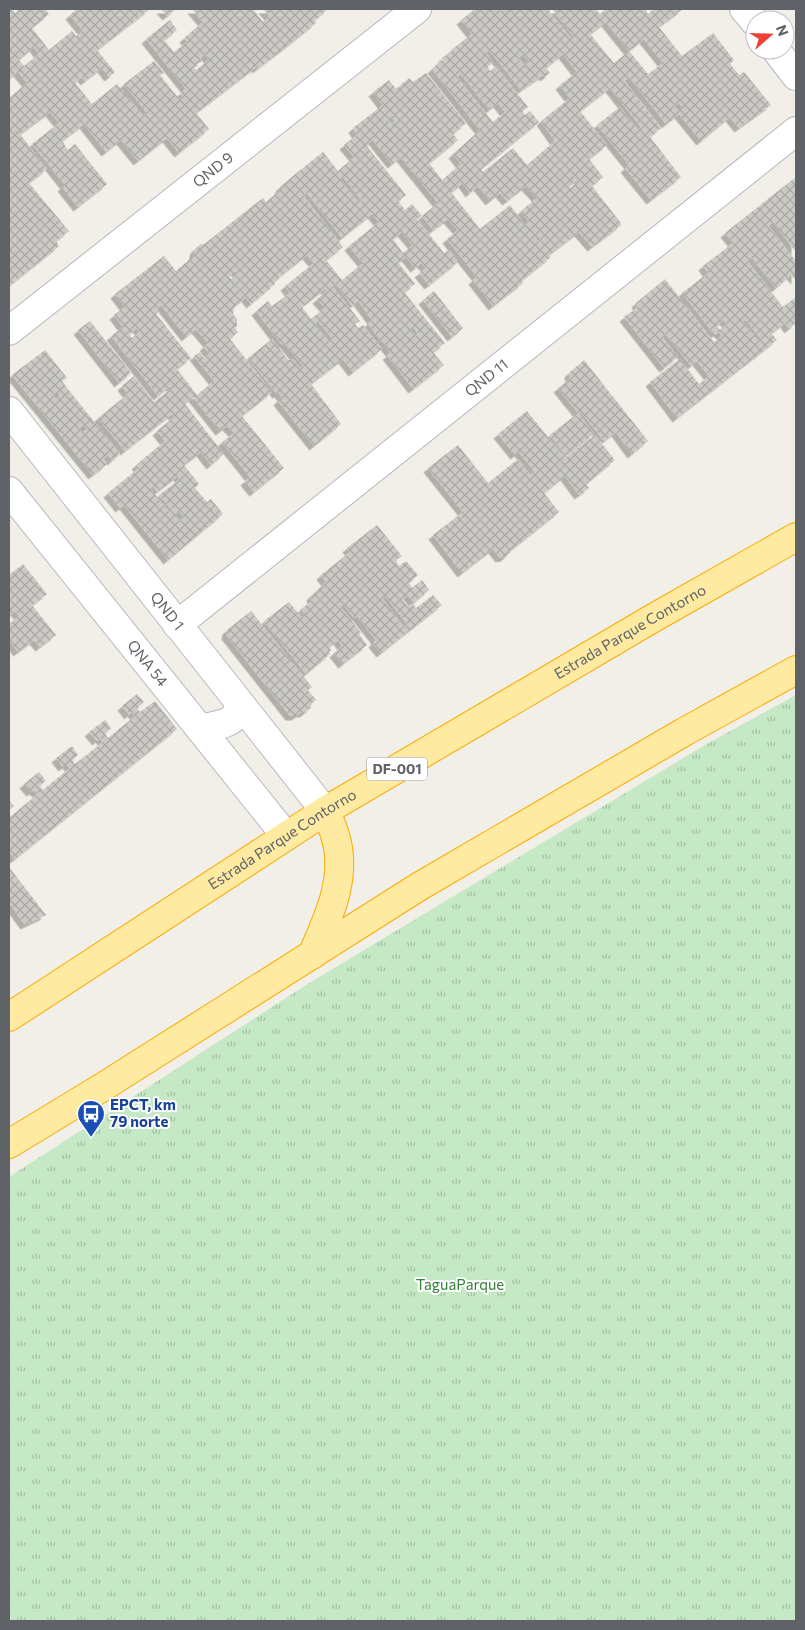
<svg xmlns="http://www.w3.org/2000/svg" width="805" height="1630" font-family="Commissioner,sans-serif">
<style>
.park{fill:url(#park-tufts)}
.building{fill:url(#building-cross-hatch);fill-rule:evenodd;filter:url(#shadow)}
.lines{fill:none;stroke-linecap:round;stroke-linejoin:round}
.minor-casing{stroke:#b5b8bc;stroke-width:30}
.secondary-casing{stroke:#b6babf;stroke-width:30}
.trunk-casing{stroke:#f9ab00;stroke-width:30}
.minor{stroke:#fff;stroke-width:28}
.secondary{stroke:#fff;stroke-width:28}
.trunk{stroke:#feeaa1;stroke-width:28}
.labels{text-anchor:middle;stroke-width:4;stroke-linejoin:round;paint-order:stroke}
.shield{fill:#fff;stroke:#8f9295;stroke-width:1}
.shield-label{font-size:14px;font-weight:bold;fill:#5f6368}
.street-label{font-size:15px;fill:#5f6368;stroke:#fff}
.transit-label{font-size:15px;font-weight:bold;fill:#164399;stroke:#fff;text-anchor:start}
.park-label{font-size:15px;fill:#348238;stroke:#fff}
</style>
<defs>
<pattern id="park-tufts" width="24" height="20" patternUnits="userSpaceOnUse" patternTransform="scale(1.25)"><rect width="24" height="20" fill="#c5e8c5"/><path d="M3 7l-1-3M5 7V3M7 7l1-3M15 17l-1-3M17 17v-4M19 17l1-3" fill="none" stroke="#a3c0a4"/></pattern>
<pattern id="building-cross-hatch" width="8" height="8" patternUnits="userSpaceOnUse" patternTransform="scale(1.25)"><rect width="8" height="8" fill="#cccac5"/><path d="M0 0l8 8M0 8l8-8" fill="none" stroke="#a9a8a4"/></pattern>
<filter id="shadow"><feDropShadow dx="-4.5" dy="4.5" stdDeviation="0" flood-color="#0004"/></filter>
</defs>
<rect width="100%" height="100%" fill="#f1efe8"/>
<path class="park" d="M 796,695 L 796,1621 L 9,1621 L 9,1177 L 306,985 L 705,745 Z"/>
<path class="building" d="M 9,9 L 12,9 L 15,13 L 18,11 L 16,9 L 45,9 L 49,14 L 32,28 L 49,50 L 72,31 L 76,36 L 83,31 L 70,15 L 77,9 L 150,9 L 97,50 L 115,72 L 109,77 L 102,68 L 85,81 L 82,77 L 75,83 L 92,104 L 117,84 L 143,116 L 147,113 L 124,84 L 154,61 L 164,73 L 160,75 L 180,100 L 183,97 L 180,93 L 186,89 L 146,39 L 170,20 L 177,30 L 164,40 L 174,52 L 187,42 L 184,38 L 203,22 L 192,9 L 253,9 L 263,22 L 269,16 L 263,9 L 328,9 L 315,20 L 316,23 L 290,44 L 257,69 L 256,67 L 196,113 L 209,129 L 179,153 L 167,138 L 138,161 L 121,140 L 106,152 L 84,124 L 62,141 L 68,150 L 75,144 L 107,184 L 78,207 L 62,187 L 65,185 L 32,144 L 59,123 L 50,112 L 20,134 L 47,169 L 29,183 L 69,231 L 56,241 L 59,246 L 9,286 L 9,98 L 27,83 L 18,72 L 9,79 ZM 34,47 L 39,54 L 24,66 L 19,60 ZM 205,54 L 209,60 L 196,70 L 193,67 L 202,61 L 200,58 Z
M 161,9 L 176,9 L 167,16 Z
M 475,9 L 499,9 L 501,11 L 504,9 L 551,9 L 549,11 L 571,38 L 573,36 L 552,9 L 600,9 L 597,11 L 600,14 L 606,9 L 645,9 L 648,14 L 654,9 L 683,9 L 659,27 L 682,56 L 713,33 L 734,60 L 730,64 L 739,75 L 744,72 L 771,105 L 739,128 L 730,117 L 701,141 L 679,114 L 666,124 L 629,77 L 624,81 L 661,128 L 650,137 L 681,177 L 651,200 L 625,168 L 629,165 L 597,125 L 620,107 L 638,130 L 641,127 L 610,88 L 580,111 L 607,145 L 589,159 L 603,177 L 592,186 L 621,223 L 621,225 L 592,247 L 579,232 L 549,255 L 551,257 L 521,281 L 523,283 L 493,306 L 473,280 L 477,277 L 447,239 L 458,230 L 448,219 L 433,230 L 422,216 L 438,203 L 401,157 L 392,164 L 373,140 L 366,145 L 406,195 L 398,201 L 405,210 L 412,204 L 422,216 L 417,219 L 444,253 L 449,250 L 458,262 L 429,285 L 419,273 L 426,268 L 421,263 L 415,268 L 406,257 L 398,262 L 415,284 L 404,292 L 445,343 L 433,352 L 444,365 L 413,389 L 387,355 L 391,353 L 368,324 L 372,320 L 358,301 L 352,306 L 336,284 L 333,287 L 360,321 L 355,324 L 358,328 L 363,325 L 382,349 L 353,372 L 343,359 L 311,384 L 341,424 L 314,446 L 278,401 L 282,397 L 279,393 L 277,394 L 248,358 L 272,339 L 288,360 L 293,359 L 300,368 L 303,366 L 284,343 L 282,345 L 256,311 L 268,301 L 272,306 L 290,293 L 285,286 L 314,263 L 307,255 L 278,278 L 279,279 L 274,283 L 275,284 L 251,304 L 231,279 L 238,274 L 235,271 L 229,277 L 225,271 L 245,298 L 234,307 L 233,314 L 237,319 L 237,326 L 235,328 L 238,332 L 230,339 L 272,392 L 242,416 L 284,468 L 254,492 L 245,481 L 250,477 L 222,442 L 234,433 L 227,426 L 220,431 L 193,397 L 185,404 L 224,454 L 211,465 L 201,452 L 184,465 L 199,484 L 195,488 L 207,502 L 211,499 L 223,514 L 168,560 L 124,505 L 120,508 L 108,493 L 139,468 L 136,465 L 165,441 L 157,431 L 174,417 L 172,414 L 125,451 L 98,418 L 128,394 L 122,386 L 134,376 L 154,402 L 172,388 L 170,386 L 158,396 L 111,336 L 123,327 L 114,315 L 125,307 L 115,294 L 164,256 L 176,271 L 190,259 L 192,261 L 195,249 L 202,243 L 203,245 L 263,198 L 266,202 L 278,192 L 281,186 L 293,176 L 323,152 L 338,171 L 354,157 L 344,145 L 357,135 L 353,128 L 383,105 L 373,92 L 389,80 L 396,89 L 409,78 L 413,82 L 426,73 L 466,123 L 453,134 L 458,140 L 429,163 L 442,180 L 461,164 L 453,154 L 480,130 L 432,69 L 443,59 L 442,58 L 452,51 L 451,50 L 472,34 L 461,20 ZM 606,22 L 629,51 L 644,39 L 663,63 L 648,74 L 629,51 L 614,63 L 590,34 ZM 489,50 L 521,90 L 543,75 L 545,77 L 550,73 L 546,68 L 563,54 L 577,72 L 560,85 L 570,98 L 541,121 L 555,141 L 527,165 L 513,148 L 483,172 L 481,169 L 539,122 L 530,111 L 525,115 L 522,112 L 528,107 L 496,66 L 490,71 L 487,67 L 493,63 L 486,52 ZM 523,54 L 529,61 L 524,65 L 518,58 ZM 461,74 L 489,110 L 498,103 L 505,112 L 493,122 L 457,77 ZM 679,103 L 682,107 L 678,111 L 674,106 ZM 391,116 L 395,121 L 391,124 L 388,119 ZM 343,177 L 362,201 L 359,203 L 340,180 ZM 578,179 L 579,181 L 570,188 L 569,187 ZM 463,183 L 470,193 L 478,186 L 490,201 L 500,193 L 507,201 L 526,186 L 537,198 L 521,211 L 529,222 L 525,225 L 510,205 L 480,229 L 451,192 ZM 307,193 L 342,238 L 372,214 L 379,222 L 349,246 L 363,263 L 342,280 L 326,260 L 343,247 L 303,195 ZM 402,232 L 413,245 L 403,253 L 393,239 ZM 537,235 L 542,241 L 539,243 L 535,237 ZM 325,289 L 327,291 L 317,299 L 325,308 L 311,319 L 302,307 ZM 161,305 L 186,337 L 196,329 L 208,343 L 204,347 L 210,354 L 204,358 L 200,352 L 194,356 L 214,381 L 197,395 L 177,369 L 191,358 L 156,314 L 159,311 L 157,308 ZM 318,321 L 333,340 L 329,342 L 315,324 ZM 412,326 L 418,333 L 415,335 L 410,329 ZM 137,328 L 140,332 L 132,338 L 129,334 ZM 178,476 L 180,479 L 159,495 L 172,510 L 169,512 L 150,488 L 153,486 L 157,492 ZM 179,511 L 184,517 L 180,521 L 175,514 Z
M 796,177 L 796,252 L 773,222 L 768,226 L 796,261 L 796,280 L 791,275 L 776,288 L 752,258 L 748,262 L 783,307 L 796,297 L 796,323 L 789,329 L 785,323 L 771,333 L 777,340 L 677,418 L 650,382 L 680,359 L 699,384 L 709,376 L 697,361 L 691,366 L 666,334 L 662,337 L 678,357 L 664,368 L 624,317 L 638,307 L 636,303 L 665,279 L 714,342 L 722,336 L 718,332 L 714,334 L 682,293 L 708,273 L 703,266 L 733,243 L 725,233 ZM 745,319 L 761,339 L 758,341 L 743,322 ZM 724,320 L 727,324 L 720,330 L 716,326 Z
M 434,291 L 463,328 L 452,337 L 423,300 Z
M 90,321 L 131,373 L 119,383 L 78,330 Z
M 45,350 L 67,378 L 62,381 L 64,384 L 120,454 L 112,461 L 108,455 L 103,459 L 107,464 L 93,475 L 12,375 ZM 57,391 L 60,396 L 56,399 L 52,395 ZM 83,425 L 87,429 L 82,433 L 79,428 Z
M 584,360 L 648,441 L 632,454 L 616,432 L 604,441 L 581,412 L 579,414 L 558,388 L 570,379 L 569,373 Z
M 527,411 L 565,458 L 595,435 L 615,460 L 586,484 L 589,488 L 579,495 L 565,476 L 544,493 L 559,512 L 511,550 L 509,551 L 511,552 L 504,558 L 503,557 L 500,558 L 493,549 L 462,573 L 433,535 L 463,512 L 428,468 L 458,445 L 488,483 L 518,459 L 530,475 L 534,471 L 519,452 L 515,455 L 498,434 Z
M 578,413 L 594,434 L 566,456 L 550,435 Z
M 377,525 L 402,556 L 395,561 L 399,566 L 406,561 L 418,575 L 409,583 L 412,588 L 422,580 L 429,590 L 414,603 L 408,595 L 403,600 L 408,607 L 412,603 L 416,608 L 433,595 L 442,605 L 381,653 L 373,643 L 376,640 L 357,616 L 354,618 L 343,604 L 340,606 L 361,633 L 359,634 L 367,645 L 343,664 L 334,653 L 342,646 L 338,640 L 329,647 L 331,650 L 329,652 L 330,654 L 306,674 L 264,621 L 289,602 L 302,618 L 305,616 L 300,610 L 312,601 L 311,596 L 326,582 L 321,575 L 350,552 L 347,548 ZM 385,596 L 407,624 L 404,627 L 382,598 Z
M 23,564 L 47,594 L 32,605 L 56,635 L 40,647 L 34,640 L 18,652 L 9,640 L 9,624 L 19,616 L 15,611 L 9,616 L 9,575 Z
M 251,611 L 312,687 L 308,690 L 316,700 L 311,704 L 311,708 L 304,713 L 300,713 L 296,716 L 290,716 L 226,635 L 227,630 Z
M 137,694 L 144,702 L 137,708 L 140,712 L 155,701 L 177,729 L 15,859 L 9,852 L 9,814 L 11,816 L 38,794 L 34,790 L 31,792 L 24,784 L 39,772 L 46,781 L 39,786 L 43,790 L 70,768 L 67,764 L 63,767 L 56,758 L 72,746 L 78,755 L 72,760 L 75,764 L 103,742 L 100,738 L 97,741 L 89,732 L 105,720 L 111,728 L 105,734 L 108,738 L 135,716 L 132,712 L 129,715 L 122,706 Z
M 9,800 L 14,806 L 9,810 Z
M 9,867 L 46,915 L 25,925 L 9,903 Z"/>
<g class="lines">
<defs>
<g id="minor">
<path d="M 744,9 L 755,22"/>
<path d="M 776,50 L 796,76"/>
<path id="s1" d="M 9,331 L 417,9"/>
<path id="s2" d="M 177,625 L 796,131"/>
</g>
<g id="secondary">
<path id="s3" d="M 9,411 L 325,811"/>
<path id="s4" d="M 9,491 L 286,836"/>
<path d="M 200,729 C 210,726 232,725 236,714 C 238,711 238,706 238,702"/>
</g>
<g id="trunk">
<path d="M 312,955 C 329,917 349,875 334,832 C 332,825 328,818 325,811"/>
<path id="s5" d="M 9,1017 L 325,811 L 655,617 L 796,537"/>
<path d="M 9,1144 L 106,1085 L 420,886 L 684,732 L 796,670"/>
</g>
</defs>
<use href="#minor" class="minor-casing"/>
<use href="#secondary" class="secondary-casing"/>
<use href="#trunk" class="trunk-casing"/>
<use href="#minor" class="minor"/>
<use href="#secondary" class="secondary"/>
<use href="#trunk" class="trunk"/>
</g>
<defs>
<symbol id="bus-pin" viewBox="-11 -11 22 30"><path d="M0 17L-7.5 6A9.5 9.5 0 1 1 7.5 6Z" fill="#1a4fb4" stroke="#fff"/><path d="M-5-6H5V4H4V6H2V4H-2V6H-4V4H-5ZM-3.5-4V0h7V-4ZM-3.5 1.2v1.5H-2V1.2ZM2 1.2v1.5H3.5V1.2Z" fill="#fff"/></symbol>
</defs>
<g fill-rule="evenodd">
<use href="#bus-pin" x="75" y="1098" width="32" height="43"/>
</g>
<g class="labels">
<rect class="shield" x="367" y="757.5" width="60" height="23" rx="4"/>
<g class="shield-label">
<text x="397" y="774">DF-001</text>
</g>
<g class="street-label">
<text dy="5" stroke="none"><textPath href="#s1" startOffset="260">QND 9</textPath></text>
<text dy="5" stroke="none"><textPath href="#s2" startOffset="396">QND 11</textPath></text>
<text dy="5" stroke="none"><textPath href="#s3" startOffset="255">QND 1</textPath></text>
<text dy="5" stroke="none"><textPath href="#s5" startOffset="731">Estrada Parque Contorno</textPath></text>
<text dy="5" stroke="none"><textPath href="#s4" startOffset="221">QNA 54</textPath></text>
<text dy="5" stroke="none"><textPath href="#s5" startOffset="326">Estrada Parque Contorno</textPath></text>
</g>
<g class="transit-label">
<text x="110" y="1110">EPCT, km<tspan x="110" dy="17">79 norte</tspan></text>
</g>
<g class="park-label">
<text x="460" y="1290">TaguaParque</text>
</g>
</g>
<rect width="805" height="1630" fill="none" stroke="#5f6368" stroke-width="20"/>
<g transform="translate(770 35) rotate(70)"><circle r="24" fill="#ffffff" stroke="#bfc1c3"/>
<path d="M0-4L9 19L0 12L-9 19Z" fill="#ea4335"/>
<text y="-8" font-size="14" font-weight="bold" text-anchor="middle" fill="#5f6368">N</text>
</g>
</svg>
